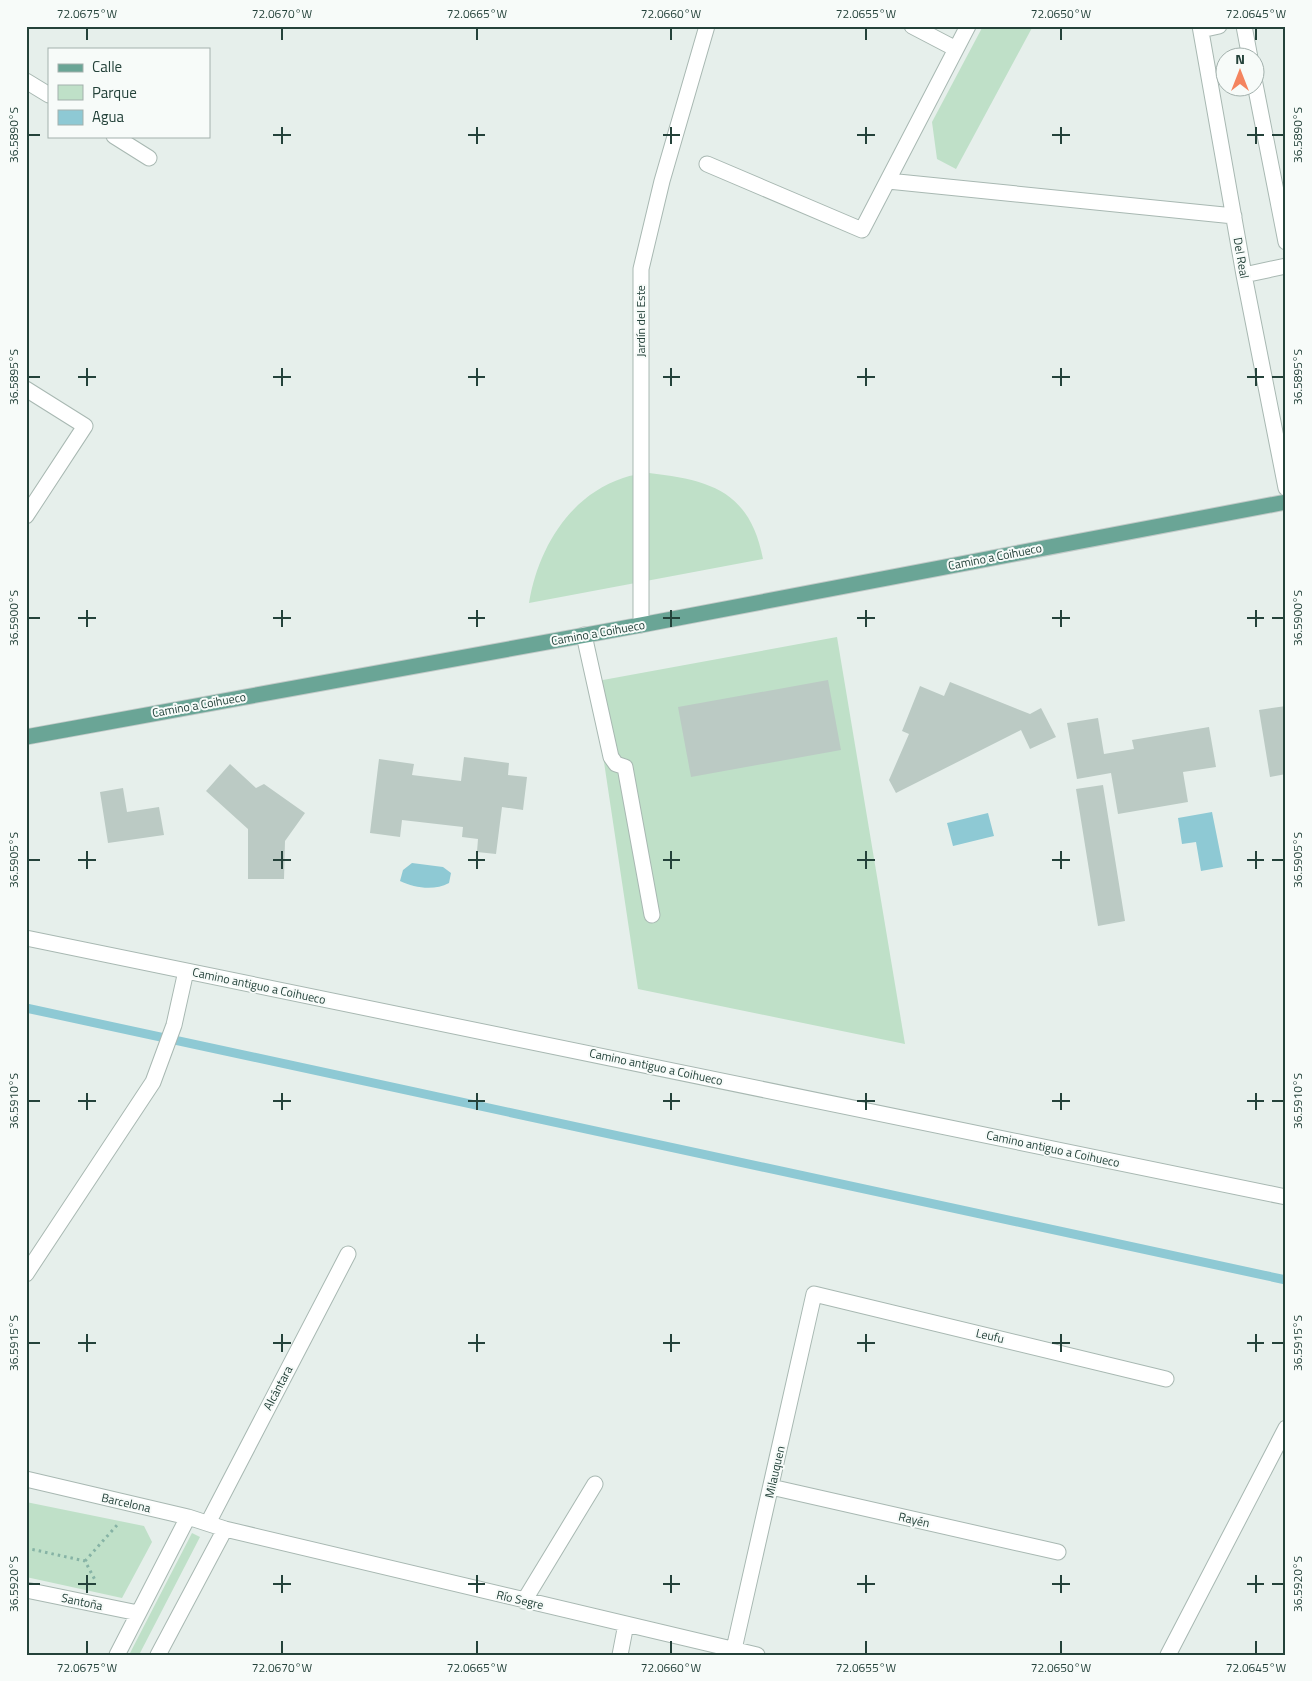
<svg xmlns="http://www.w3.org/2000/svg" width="1312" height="1681" font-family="'Titillium Web',sans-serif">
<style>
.green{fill:#bfe0c8}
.water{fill:#8ec9d4}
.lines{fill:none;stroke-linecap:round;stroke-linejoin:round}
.stream{stroke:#8ec9d4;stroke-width:9}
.building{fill:#bbcac4}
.minor-casing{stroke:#a8b8b2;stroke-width:17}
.major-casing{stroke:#c2cac8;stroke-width:17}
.path{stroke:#86b3a5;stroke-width:3;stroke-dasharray:2.5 4;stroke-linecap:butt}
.minor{stroke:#fff;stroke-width:15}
.major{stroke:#6aa596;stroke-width:15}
.ticks{fill:none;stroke:#24423a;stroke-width:2}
.labels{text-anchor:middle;stroke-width:4;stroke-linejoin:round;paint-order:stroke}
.street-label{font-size:12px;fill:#24423a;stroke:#f7fbf9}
.neatline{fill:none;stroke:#24423a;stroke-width:2}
.ticks-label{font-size:12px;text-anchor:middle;fill:#24423a}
</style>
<rect width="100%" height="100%" fill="#e6efeb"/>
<path class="green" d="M 983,26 L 1033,26 L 956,169 L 937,159 L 932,122 Z
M 649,473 C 710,480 750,491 763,559 L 529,603 C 538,549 569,496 623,478 C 631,475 641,474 649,473 Z
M 837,637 L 905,1044 L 638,989 L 592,682 Z
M 26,1502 L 144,1526 L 152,1542 L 122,1598 L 26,1577 Z
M 192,1533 L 200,1537 L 139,1655 L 129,1655 Z"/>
<path class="water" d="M 1212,812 L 1223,867 L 1201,871 L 1196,842 L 1182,844 L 1178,818 Z
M 988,813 L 994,836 L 953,846 L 947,823 Z
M 412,863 L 443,867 L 451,873 L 449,883 C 434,891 415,888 400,881 L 403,870 Z"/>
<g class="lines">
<path class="stream" d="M 26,1008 L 1286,1280"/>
</g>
<path class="building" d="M 828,680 L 841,750 L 691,777 L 678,707 Z
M 950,682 L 1030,714 L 1041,708 L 1056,737 L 1030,749 L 1021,730 L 896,793 L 889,780 L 909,734 L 902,731 L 920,686 L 944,696 Z
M 1286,706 L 1286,774 L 1270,777 L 1259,710 Z
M 1098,718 L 1104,754 L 1134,749 L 1132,740 L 1209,727 L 1216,767 L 1183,772 L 1188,802 L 1118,814 L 1111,773 L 1077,779 L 1067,723 Z
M 464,757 L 509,763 L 508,775 L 527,777 L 523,810 L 502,807 L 496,854 L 477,852 L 478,839 L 462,837 L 463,827 L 402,820 L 400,837 L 370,833 L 379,759 L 414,764 L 412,775 L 461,781 Z
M 230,764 L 256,788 L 264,784 L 305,813 L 285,841 L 284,879 L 248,879 L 248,829 L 206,791 Z
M 1103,785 L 1125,921 L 1098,926 L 1076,789 Z
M 123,788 L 127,812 L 159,807 L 164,835 L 108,843 L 100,792 Z"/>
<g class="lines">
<defs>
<path id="minor" d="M 912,26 L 956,49
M 1200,26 L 1244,275 L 1286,488
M 1244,26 L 1250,58
M 1201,30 L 1219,26
M 1254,79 L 1286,242
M 26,81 L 49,95
M 114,136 L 149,158
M 707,164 L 862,230 L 968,26
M 888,181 L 1234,216
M 1244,275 L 1286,266
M 26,389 L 85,426 L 26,516
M 641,625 L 641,269 L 662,181 L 707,26
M 584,635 L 611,757 L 616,764 L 625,767 L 652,915
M 26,938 L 1286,1197
M 26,1274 L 153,1082 L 174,1025 L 186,971
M 26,1479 L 188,1517 L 225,1529 L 757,1655
M 771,1487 L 1058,1552
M 208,1523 L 348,1254
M 26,1590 L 138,1613
M 524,1601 L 595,1484
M 734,1649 L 814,1294 L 1166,1379
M 117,1655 L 188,1517
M 158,1655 L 225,1529
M 620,1655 L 626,1624
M 1168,1655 L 1286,1428"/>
<path id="major" d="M 26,737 L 641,625 L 1286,502"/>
</defs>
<use href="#minor" class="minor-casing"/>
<use href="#major" class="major-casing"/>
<path class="path" d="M 26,1548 L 85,1561 L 95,1580
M 85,1561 L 118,1524"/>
<use href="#minor" class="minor"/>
<use href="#major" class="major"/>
</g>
<path class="ticks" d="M 87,28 L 87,40M 282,28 L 282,40M 477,28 L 477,40M 671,28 L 671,40M 866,28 L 866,40M 1061,28 L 1061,40M 1256,28 L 1256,40M 282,127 L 282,144M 477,127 L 477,144M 671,127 L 671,144M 866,127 L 866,144M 1061,127 L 1061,144M 1256,127 L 1256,144M 28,135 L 40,135M 273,135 L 291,135M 468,135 L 485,135M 663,135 L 680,135M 857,135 L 875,135M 1052,135 L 1070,135M 1247,135 L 1264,135M 1272,135 L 1284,135M 87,368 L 87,386M 282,368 L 282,386M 477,368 L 477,386M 671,368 L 671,386M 866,368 L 866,386M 1061,368 L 1061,386M 1256,368 L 1256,386M 28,377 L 40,377M 78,377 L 96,377M 273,377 L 291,377M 468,377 L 485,377M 663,377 L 680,377M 857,377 L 875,377M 1052,377 L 1070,377M 1247,377 L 1264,377M 1272,377 L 1284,377M 87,610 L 87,627M 282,610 L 282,627M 477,610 L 477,627M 671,610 L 671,627M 866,610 L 866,627M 1061,610 L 1061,627M 1256,610 L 1256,627M 28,618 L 40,618M 78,618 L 96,618M 273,618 L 291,618M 468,618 L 485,618M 663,618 L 680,618M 857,618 L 875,618M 1052,618 L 1070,618M 1247,618 L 1264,618M 1272,618 L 1284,618M 87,851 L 87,869M 282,851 L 282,869M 477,851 L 477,869M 671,851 L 671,869M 866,851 L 866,869M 1061,851 L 1061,869M 1256,851 L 1256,869M 28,860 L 40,860M 78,860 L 96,860M 273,860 L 291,860M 468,860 L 485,860M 663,860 L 680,860M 857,860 L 875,860M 1052,860 L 1070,860M 1247,860 L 1264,860M 1272,860 L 1284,860M 87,1093 L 87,1110M 282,1093 L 282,1110M 477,1093 L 477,1110M 671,1093 L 671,1110M 866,1093 L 866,1110M 1061,1093 L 1061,1110M 1256,1093 L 1256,1110M 28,1101 L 40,1101M 78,1101 L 96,1101M 273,1101 L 291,1101M 468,1101 L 485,1101M 663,1101 L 680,1101M 857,1101 L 875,1101M 1052,1101 L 1070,1101M 1247,1101 L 1264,1101M 1272,1101 L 1284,1101M 87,1334 L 87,1352M 282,1334 L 282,1352M 477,1334 L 477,1352M 671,1334 L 671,1352M 866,1334 L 866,1352M 1061,1334 L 1061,1352M 1256,1334 L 1256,1352M 28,1343 L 40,1343M 78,1343 L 96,1343M 273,1343 L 291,1343M 468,1343 L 485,1343M 663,1343 L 680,1343M 857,1343 L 875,1343M 1052,1343 L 1070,1343M 1247,1343 L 1264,1343M 1272,1343 L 1284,1343M 87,1575 L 87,1593M 282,1575 L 282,1593M 477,1575 L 477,1593M 671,1575 L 671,1593M 866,1575 L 866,1593M 1061,1575 L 1061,1593M 1256,1575 L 1256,1593M 28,1584 L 40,1584M 78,1584 L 96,1584M 273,1584 L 291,1584M 468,1584 L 485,1584M 663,1584 L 680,1584M 857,1584 L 875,1584M 1052,1584 L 1070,1584M 1247,1584 L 1264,1584M 1272,1584 L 1284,1584M 87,1641 L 87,1654M 282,1641 L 282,1654M 477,1641 L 477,1654M 671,1641 L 671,1654M 866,1641 L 866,1654M 1061,1641 L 1061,1654M 1256,1641 L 1256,1654"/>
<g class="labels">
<g class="street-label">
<text transform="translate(1241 258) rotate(80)" y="4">Del Real</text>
<text transform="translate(641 321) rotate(-90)" y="4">Jardín del Este</text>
<text transform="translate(995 557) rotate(-11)" y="4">Camino a Coihueco</text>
<text transform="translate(598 633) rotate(-10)" y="4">Camino a Coihueco</text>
<text transform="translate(199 705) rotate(-10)" y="4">Camino a Coihueco</text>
<text transform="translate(259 986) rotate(12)" y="4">Camino antiguo a Coihueco</text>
<text transform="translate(656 1067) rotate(12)" y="4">Camino antiguo a Coihueco</text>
<text transform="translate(1053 1149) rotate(12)" y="4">Camino antiguo a Coihueco</text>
<text transform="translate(990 1336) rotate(13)" y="4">Leufu</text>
<text transform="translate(278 1388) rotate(-62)" y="4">Alcántara</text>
<text transform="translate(775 1472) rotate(-77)" y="4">Milauquen</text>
<text transform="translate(126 1503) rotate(13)" y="4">Barcelona</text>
<text transform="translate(914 1520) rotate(13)" y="4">Rayén</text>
<text transform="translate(520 1600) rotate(13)" y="4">Río Segre</text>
<text transform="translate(82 1602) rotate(12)" y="4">Santoña</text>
</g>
</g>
<rect width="1312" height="1681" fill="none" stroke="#f7fbf9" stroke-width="55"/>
<rect x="48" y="48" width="162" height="90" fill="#f7fbf9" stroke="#a3b1ad"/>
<rect x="58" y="64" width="25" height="8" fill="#6aa596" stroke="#a3b1ad"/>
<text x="92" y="72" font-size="15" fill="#24423a">Calle</text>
<rect x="58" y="85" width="25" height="15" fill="#bfe0c8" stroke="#a3b1ad"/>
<text x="92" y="98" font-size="15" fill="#24423a">Parque</text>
<rect x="58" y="110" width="25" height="15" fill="#8ec9d4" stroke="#a3b1ad"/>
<text x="92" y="122" font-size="15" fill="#24423a">Agua</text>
<g transform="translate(1240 72)"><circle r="24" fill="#f7fbf9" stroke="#a3b1ad"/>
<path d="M0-4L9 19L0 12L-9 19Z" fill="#f4845f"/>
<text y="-8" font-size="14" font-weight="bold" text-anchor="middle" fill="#24423a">N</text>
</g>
<rect x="28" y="28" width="1256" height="1626" class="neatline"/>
<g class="ticks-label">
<text x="87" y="18">72.0675°W</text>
<text x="282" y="18">72.0670°W</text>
<text x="477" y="18">72.0665°W</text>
<text x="671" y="18">72.0660°W</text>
<text x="866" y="18">72.0655°W</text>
<text x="1061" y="18">72.0650°W</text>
<text x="1256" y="18">72.0645°W</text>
<text transform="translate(14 135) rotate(-90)" y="4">36.5890°S</text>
<text transform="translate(1298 135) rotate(-90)" y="4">36.5890°S</text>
<text transform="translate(14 377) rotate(-90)" y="4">36.5895°S</text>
<text transform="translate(1298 377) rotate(-90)" y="4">36.5895°S</text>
<text transform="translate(14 618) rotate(-90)" y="4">36.5900°S</text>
<text transform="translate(1298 618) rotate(-90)" y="4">36.5900°S</text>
<text transform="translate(14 860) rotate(-90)" y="4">36.5905°S</text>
<text transform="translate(1298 860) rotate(-90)" y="4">36.5905°S</text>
<text transform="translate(14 1101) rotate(-90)" y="4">36.5910°S</text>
<text transform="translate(1298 1101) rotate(-90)" y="4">36.5910°S</text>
<text transform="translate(14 1343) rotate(-90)" y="4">36.5915°S</text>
<text transform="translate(1298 1343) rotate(-90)" y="4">36.5915°S</text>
<text transform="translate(14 1584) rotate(-90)" y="4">36.5920°S</text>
<text transform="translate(1298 1584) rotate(-90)" y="4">36.5920°S</text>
<text x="87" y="1672">72.0675°W</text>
<text x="282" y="1672">72.0670°W</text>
<text x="477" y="1672">72.0665°W</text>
<text x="671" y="1672">72.0660°W</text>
<text x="866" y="1672">72.0655°W</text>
<text x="1061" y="1672">72.0650°W</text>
<text x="1256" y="1672">72.0645°W</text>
</g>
</svg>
